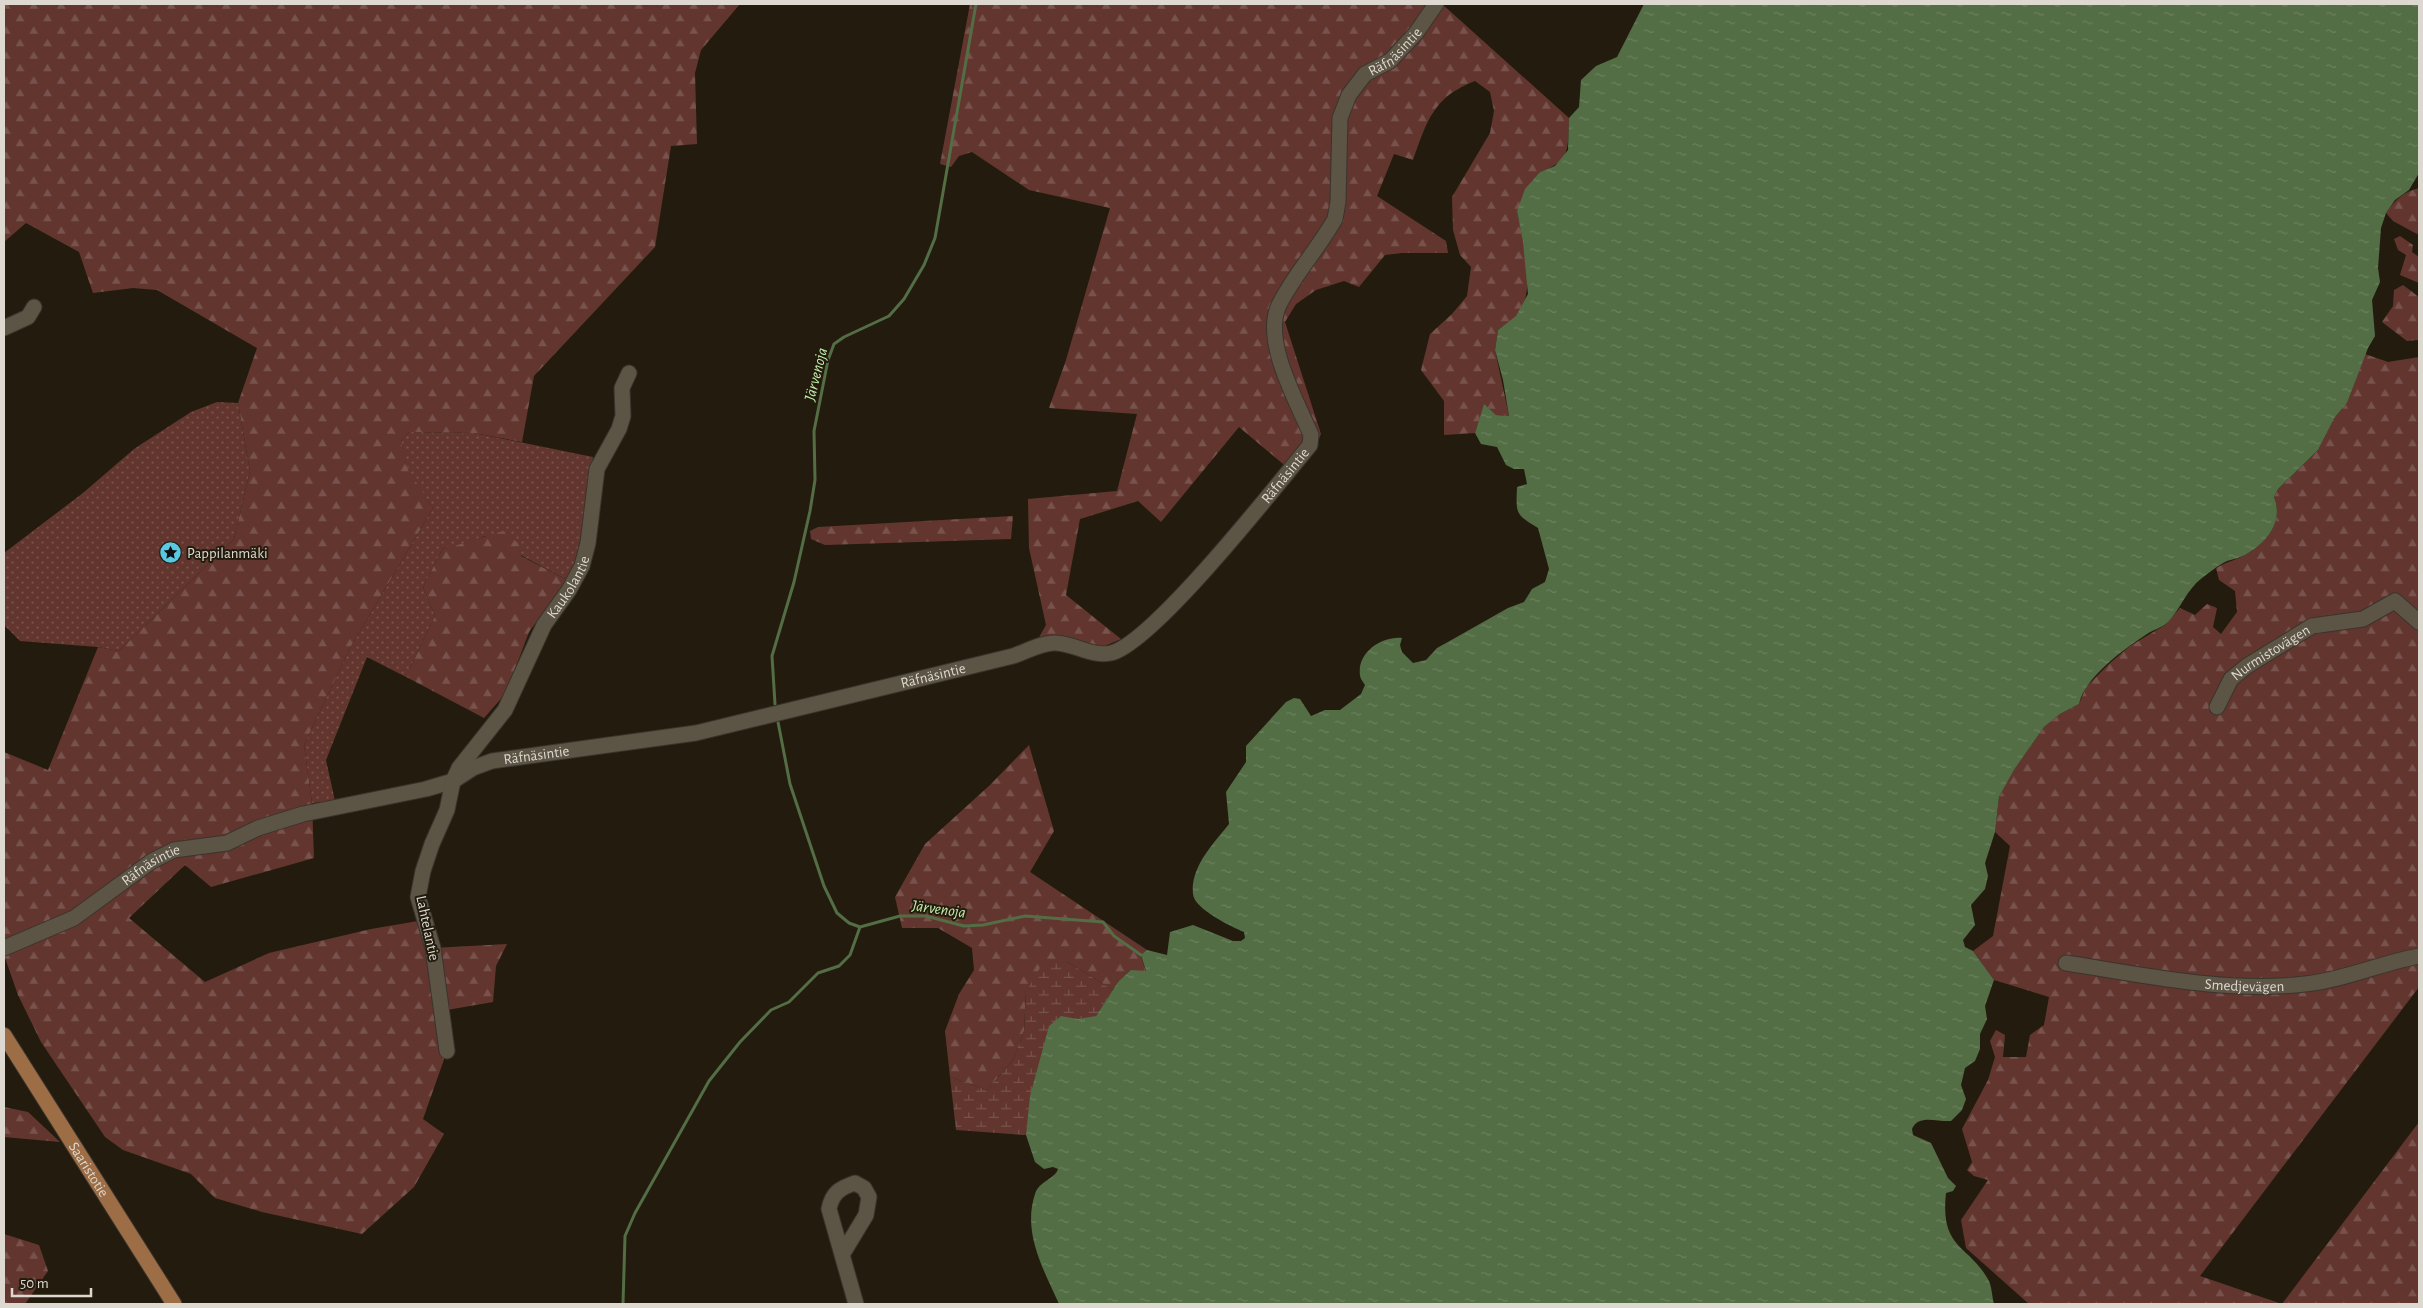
<svg xmlns="http://www.w3.org/2000/svg" width="2423" height="1308" font-family="'Alegreya Sans',sans-serif">
<style>
.grass{fill:url(#grass-dots)}
.forest{fill:url(#forest-firs)}
.wetland{fill:url(#wetland-marsh)}
.water{fill:url(#water-ripples)}
.lines{fill:none;stroke-linecap:round;stroke-linejoin:round}
.stream{stroke:#536d45;stroke-width:3}
.minor-casing{stroke:#3a342e;stroke-width:17}
.major-casing{stroke:#3a342e;stroke-width:17}
.minor{stroke:#5c5444;stroke-width:15}
.major{stroke:#9d6e46;stroke-width:15}
.labels{text-anchor:middle;stroke-width:4;stroke-linejoin:round;paint-order:stroke}
.street-label{font-size:15px;fill:#ded9d0;stroke:#231c0e}
.poi-label{font-size:15px;fill:#ded9d0;stroke:#231c0e;text-anchor:start}
.water-label{font-size:16px;font-style:italic;fill:#c4f0ae;stroke:#231c0e}
</style>
<defs>
<pattern id="grass-dots" width="8" height="8" patternUnits="userSpaceOnUse" patternTransform="scale(1.25)"><rect width="8" height="8" fill="#62362f"/><path d="M2 2h.1M6 6h.1" fill="none" stroke="#78524c" stroke-width="1.8" stroke-linecap="round"/></pattern>
<pattern id="forest-firs" width="22" height="20" patternUnits="userSpaceOnUse" patternTransform="scale(1.25)"><rect width="22" height="20" fill="#62362f"/><path d="M5 1l3.5 6h-7zM16 11l3.5 6h-7z" fill="#78524c"/></pattern>
<pattern id="wetland-marsh" width="20" height="14" patternUnits="userSpaceOnUse" patternTransform="scale(1.25)"><rect width="20" height="14" fill="#62362f"/><path d="M1 5h8M5 5V1M11 12h8M15 12V8" fill="none" stroke="#78524c"/></pattern>
<pattern id="water-ripples" width="26" height="14" patternUnits="userSpaceOnUse" patternTransform="scale(1.25)"><rect width="26" height="14" fill="#536d45"/><path d="M2 4q2-2 4 0t4 0M15 11q2-2 4 0t4 0" fill="none" stroke="#6b815f"/></pattern>
</defs>
<rect width="100%" height="100%" fill="#231c0e"/>
<path class="grass" d="M 217,402 L 238,403 L 250,471 L 234,539 L 119,651 L 98,647 L 20,641 L 4,625 L 4,553 L 83,493 L 134,449 L 191,412 Z
M 409,432 L 474,433 L 593,457 C 589,505 589,536 567,580 L 485,536 L 464,545 L 443,548 L 423,587 L 435,616 L 410,668 L 410,679 L 367,657 L 326,760 L 335,801 L 312,803 L 304,745 L 350,648 L 433,508 L 407,470 L 401,441 Z"/>
<path class="forest" d="M 4,4 L 740,4 L 701,50 L 695,73 L 697,144 L 671,146 L 655,247 L 534,376 L 522,442 L 474,433 L 409,432 L 401,441 L 408,470 L 433,508 L 350,648 L 304,745 L 312,803 L 314,858 L 211,887 L 185,865 L 129,918 L 205,982 L 269,953 L 371,929 L 424,920 L 433,948 L 507,944 L 496,966 L 493,1002 L 441,1011 L 447,1051 L 423,1119 L 444,1134 L 414,1187 L 362,1234 L 262,1212 L 215,1198 L 191,1174 L 123,1150 L 105,1137 L 41,1042 L 18,995 L 4,955 L 4,752 L 48,770 L 98,647 L 119,651 L 234,539 L 250,471 L 238,403 L 257,348 L 157,290 L 133,288 L 93,293 L 79,252 L 26,223 L 4,242 Z
M 970,4 L 1442,4 L 1569,118 C 1568,148 1571,161 1540,172 L 1517,211 C 1523,241 1537,291 1517,316 C 1512,321 1503,326 1498,330 L 1495,350 L 1509,416 L 1496,415 L 1484,405 L 1475,433 L 1444,435 L 1444,401 L 1421,370 L 1430,334 L 1452,314 L 1467,296 L 1471,267 L 1460,255 L 1453,230 L 1452,197 L 1490,133 L 1494,111 L 1490,92 L 1475,81 C 1433,97 1427,121 1413,160 L 1394,154 L 1377,196 L 1446,241 L 1448,253 L 1402,253 L 1385,255 L 1359,287 L 1344,281 L 1316,290 L 1296,304 L 1285,322 L 1321,434 L 1310,458 L 1295,474 L 1239,427 L 1161,522 L 1138,501 L 1080,519 L 1066,595 L 1121,639 L 1100,648 L 1038,639 L 1046,625 L 1029,548 L 1028,499 L 1117,491 L 1137,414 L 1049,408 L 1066,360 L 1110,208 L 1029,190 L 972,152 L 959,156 L 951,167 L 940,164 Z
M 2419,188 L 2419,233 L 2417,234 L 2393,221 L 2386,213 C 2395,200 2403,192 2419,188 Z
M 2400,236 L 2413,245 L 2412,252 L 2419,257 L 2419,283 L 2400,275 L 2406,255 L 2398,250 L 2394,239 Z
M 2403,285 L 2419,297 L 2419,340 L 2407,341 L 2382,322 L 2393,306 L 2394,290 Z
M 2365,354 L 2388,362 L 2419,357 L 2419,987 L 2200,1276 L 2282,1304 L 2419,1122 L 2419,1304 L 2029,1304 L 1966,1248 L 1961,1220 L 1988,1180 L 1974,1176 L 1967,1170 L 1972,1162 L 1962,1129 L 1988,1080 L 1995,1057 L 1990,1041 L 1996,1030 L 2005,1035 L 2003,1057 L 2026,1057 L 2030,1035 L 2044,1025 L 2049,997 L 1994,980 L 1973,951 L 1993,936 L 2010,846 L 1995,832 L 1999,797 L 2014,770 L 2044,727 L 2060,714 L 2079,704 L 2086,687 L 2110,663 L 2130,646 L 2165,625 L 2180,608 L 2195,615 L 2207,604 L 2217,608 L 2213,627 L 2221,634 L 2237,612 L 2235,591 L 2219,580 L 2216,568 C 2226,562 2236,560 2245,555 C 2267,543 2284,522 2274,497 L 2278,489 L 2318,450 L 2335,417 L 2347,403 Z
M 1013,516 L 1011,539 L 825,545 L 811,539 L 810,531 L 818,527 Z
M 504,531 L 519,544 L 521,556 L 567,580 L 529,632 L 506,693 L 484,718 L 410,679 L 410,668 L 435,616 L 423,587 L 443,548 C 464,545 483,536 504,531 Z
M 1029,745 L 1054,831 L 1030,872 L 1147,950 L 1141,956 L 1146,972 L 1118,982 L 1113,990 L 1066,961 L 1026,992 L 1024,1031 L 1013,1060 L 987,1090 L 950,1077 L 945,1031 L 959,994 L 974,970 L 972,948 L 938,928 L 902,928 L 895,897 L 925,844 L 990,785 Z
M 4,1107 L 28,1112 L 60,1142 L 4,1137 Z
M 4,1234 L 39,1245 L 48,1271 L 25,1304 L 4,1304 Z"/>
<path class="wetland" d="M 1044,961 L 1066,961 L 1113,990 L 1096,1016 L 1046,1120 L 1026,1135 L 956,1130 L 950,1077 L 987,1090 L 1013,1060 L 1024,1031 L 1026,992 Z"/>
<path class="water" d="M 1644,4 L 2419,4 L 2419,173 L 2409,190 L 2395,200 L 2386,213 L 2381,228 L 2378,268 L 2380,282 L 2372,300 L 2375,336 L 2368,348 L 2347,403 L 2335,417 L 2318,450 L 2278,489 L 2274,497 C 2284,522 2267,543 2245,555 C 2239,558 2233,559 2227,561 C 2218,565 2209,573 2202,578 C 2186,590 2181,609 2167,623 C 2161,628 2153,630 2147,634 C 2124,649 2085,677 2079,704 L 2060,714 L 2044,727 L 2014,770 L 1999,797 L 1995,832 L 1985,863 L 1988,876 L 1985,889 L 1971,905 L 1975,925 L 1963,940 L 1965,947 L 1973,951 L 1994,980 L 1985,1006 L 1987,1019 L 1980,1034 L 1980,1049 L 1975,1061 L 1965,1068 L 1961,1085 L 1966,1099 L 1962,1110 L 1951,1121 C 1937,1122 1918,1114 1912,1129 L 1913,1135 L 1931,1143 L 1948,1178 L 1956,1186 L 1953,1191 L 1946,1193 C 1940,1250 1968,1243 1989,1281 C 1992,1288 1992,1297 1994,1304 L 1059,1304 C 1044,1270 1022,1233 1035,1194 C 1039,1181 1055,1179 1058,1169 L 1053,1167 L 1044,1169 L 1035,1162 L 1026,1135 L 1030,1096 L 1049,1026 L 1061,1016 L 1078,1019 L 1096,1016 L 1118,982 L 1131,970 L 1146,971 L 1141,955 L 1147,950 L 1167,955 L 1170,932 L 1193,925 L 1233,941 L 1241,941 L 1245,938 L 1244,932 C 1232,927 1194,909 1193,894 C 1190,867 1214,843 1229,824 L 1226,792 L 1246,762 L 1246,746 L 1286,702 L 1294,698 L 1300,699 L 1311,716 L 1325,710 L 1340,710 L 1361,694 L 1365,685 C 1363,682 1360,678 1360,675 C 1357,652 1382,636 1402,638 L 1400,645 L 1402,652 L 1413,663 L 1426,660 L 1437,648 L 1455,638 L 1508,608 L 1524,602 L 1532,589 L 1545,582 L 1549,569 L 1538,528 C 1515,514 1516,514 1517,487 L 1527,484 L 1524,469 L 1514,469 L 1506,465 L 1497,447 L 1481,444 L 1475,433 L 1484,404 L 1496,415 L 1509,416 L 1503,380 L 1495,350 L 1498,330 L 1516,316 L 1528,294 L 1523,242 L 1517,211 L 1525,189 L 1540,172 L 1555,166 L 1568,150 L 1569,118 L 1579,107 L 1581,80 L 1596,66 L 1617,57 Z"/>
<g class="lines">
<path class="stream" d="M 775,704 L 772,656 L 794,582 L 810,511 L 815,480 L 814,431 L 828,360 L 834,344 L 844,337 L 889,316 L 904,299 L 924,265 L 935,238 L 976,4
M 778,722 L 790,784 L 824,886 L 837,913 L 849,923 L 860,927 L 900,916 L 926,916 L 964,926 L 983,925 L 1025,916 L 1103,922 L 1114,936 L 1141,955
M 623,1304 L 625,1236 L 635,1213 L 709,1081 L 740,1042 L 771,1010 L 789,1002 L 818,973 L 839,966 L 850,955 L 860,927"/>
<defs>
<g id="minor">
<path d="M 4,328 L 28,317 L 34,307"/>
<path id="s1" d="M 2217,707 L 2231,679 L 2247,666 L 2312,626 L 2363,619 L 2395,601 L 2419,622"/>
<path id="s2" d="M 4,948 L 74,918 L 152,861 L 174,850 L 227,843 L 258,828 L 303,814 L 426,789 L 453,781 L 473,768 L 492,761 L 696,733 L 1013,656 C 1025,652 1043,642 1056,643 C 1076,644 1091,657 1111,653 C 1153,643 1277,485 1310,445 L 1311,435 C 1297,401 1262,341 1279,305 C 1294,275 1318,249 1335,219 L 1338,202 L 1340,118 L 1349,95 L 1365,74 L 1390,61 L 1416,33 L 1436,4"/>
<path id="s3" d="M 2066,963 C 2145,975 2225,993 2305,984 C 2344,980 2381,963 2419,956"/>
<path id="s4" d="M 447,1051 L 433,948 L 418,897 L 423,871 L 432,844 L 447,810 L 453,781 L 459,768 L 505,710 L 544,625 L 569,590 L 582,566 L 588,543 L 597,469 L 619,429 L 623,416 L 622,388 L 629,373"/>
<path d="M 843,1253 L 866,1215 L 869,1197 L 864,1188 L 855,1183 C 840,1188 832,1193 829,1209 L 856,1304"/>
</g>
<g id="major">
<path id="s5" d="M 4,1035 L 174,1304"/>
</g>
</defs>
<use href="#minor" class="minor-casing"/>
<use href="#major" class="major-casing"/>
<use href="#minor" class="minor"/>
<use href="#major" class="major"/>
</g>
<defs>
<symbol id="sight-disc" viewBox="-11 -11 22 22"><circle r="9.5" fill="#57c9e2" stroke="#231c0e"/><path d="M0-6L1.8-2.2L6-1.7L2.9 1.2L3.7 5.4L0 3.3L-3.7 5.4L-2.9 1.2L-6-1.7L-1.8-2.2Z" fill="#111"/></symbol>
</defs>
<g fill-rule="evenodd">
<use href="#sight-disc" x="158" y="540" width="25" height="25"/>
</g>
<g class="labels">
<g class="street-label">
<text dy="5" stroke="none"><textPath href="#s2" startOffset="1894">Räfnäsintie</textPath></text>
<text dy="5" stroke="none"><textPath href="#s2" startOffset="1414">Räfnäsintie</textPath></text>
<text dy="5" stroke="none"><textPath href="#s4" startOffset="506">Kaukolantie</textPath></text>
<text dy="5" stroke="none"><textPath href="#s1" startOffset="79">Nurmistovägen</textPath></text>
<text dy="5" stroke="none"><textPath href="#s2" startOffset="980">Räfnäsintie</textPath></text>
<text dy="5" stroke="none"><textPath href="#s2" startOffset="575">Räfnäsintie</textPath></text>
<text dy="5" stroke="none"><textPath href="#s2" startOffset="170">Räfnäsintie</textPath></text>
<text transform="translate(428 928) rotate(78)" y="5">Lahtelantie</text>
<text dy="5" stroke="none"><textPath href="#s3" startOffset="180">Smedjevägen</textPath></text>
<text dy="5" stroke="none"><textPath href="#s5" startOffset="159">Saaristotie</textPath></text>
</g>
<g class="poi-label">
<text x="187" y="558">Pappilanmäki</text>
</g>
<g class="water-label">
<text transform="translate(815 374) rotate(-76)" y="6">Järvenoja</text>
<text transform="translate(939 908) rotate(8)" y="6">Järvenoja</text>
</g>
</g>
<rect width="2423" height="1308" fill="none" stroke="#ded9d0" stroke-width="10"/>
<path d="M12 1288v8h79v-8" fill="none" stroke="#ded9d0" stroke-width="2.5"/>
<text x="20" y="1288" font-size="15" fill="#ded9d0" stroke="#231c0e" stroke-width="4" paint-order="stroke">50 m</text>
</svg>
